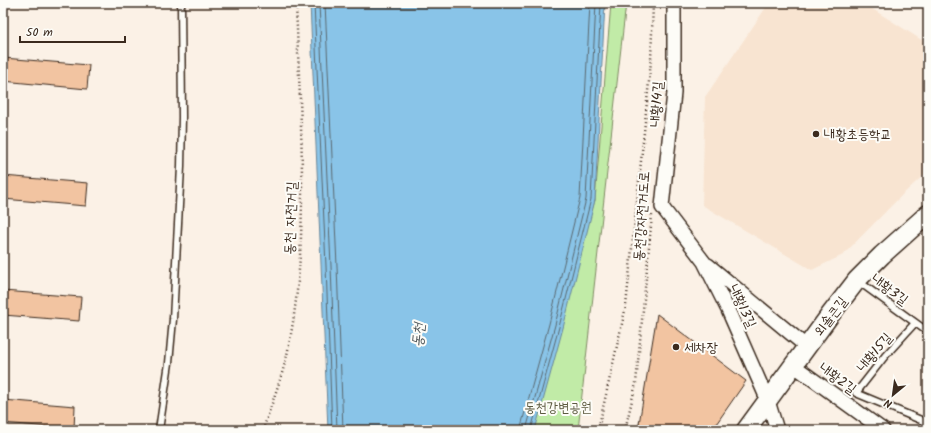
<svg xmlns="http://www.w3.org/2000/svg" width="931" height="433" font-family="Kalam,'Poor Story',sans-serif">
<style>
.built{fill:#f8e4d1}
.green{fill:#c1eba7;stroke:#7e8a62}
.water{fill:#89c4e8;stroke:#6a8697}
.lines{fill:none;stroke-linecap:round;stroke-linejoin:round}
.shore{stroke:#5a686f;stroke-width:1}
.building{fill:#f2c4a1;stroke:#3b2a1e}
.lane-casing{stroke:#3b2a1e;stroke-width:9}
.street-casing{stroke:#3b2a1e;stroke-width:16}
.secondary-casing{stroke:#3b2a1e;stroke-width:21}
.path{stroke:#3b2a1e;stroke-width:2.5;stroke-dasharray:1 3;stroke-linecap:butt}
.lane{stroke:#fdfcf7;stroke-width:6}
.street{stroke:#fdfcf7;stroke-width:13}
.secondary{stroke:#fdfcf7;stroke-width:18}
.poi-dot{fill:#3b2a1e;stroke:#fdfcf7;stroke-width:1.5}
.labels{text-anchor:middle;stroke-width:4;stroke-linejoin:round;paint-order:stroke}
.street-label{font-size:14px;fill:#3b2a1e;stroke:#fdfcf7}
.poi-label{font-size:14px;fill:#3b2a1e;stroke:#fdfcf7;text-anchor:start}
.park-label{font-size:14px;fill:#5c5a40;stroke:#fdfcf7}
.water-label{font-size:15px;font-style:italic;fill:#52585b;stroke:#fdfcf7}
</style>
<rect width="100%" height="100%" fill="#fbf1e6"/>
<filter id="ink" filterUnits="userSpaceOnUse"><feTurbulence type="fractalNoise" baseFrequency=".025" numOctaves="2"/><feDisplacementMap in="SourceGraphic" scale="8" xChannelSelector="R" yChannelSelector="G"/><feConvolveMatrix kernelMatrix="1 2 1 2 8 2 1 2 1" color-interpolation-filters="sRGB"/></filter>
<g filter="url(#ink)">
<path class="built" d="M 769,3 L 863,3 L 928,44 L 928,171 L 902,195 L 843,255 L 812,270 L 702,205 L 705,97 Z"/>
<path class="green" d="M 611,3 L 626,3 L 578,430 L 528,430 L 595,200 Z"/>
<path class="water" d="M 310,3 L 605,3 L 595,200 L 563,328 L 535,430 L 328,430 Z"/>
<g class="lines">
<path class="shore" d="M 314,3 L 326,266 L 332,430
M 319,3 L 331,266 L 337,430
M 325,3 L 337,266 L 343,430
M 520,430 L 549,324 L 580,198 L 590,3
M 526,430 L 555,325 L 586,199 L 596,3
M 531,430 L 559,327 L 591,199 L 601,3"/>
</g>
<path class="building" d="M 3,58 L 89,65 L 87,89 L 3,81 Z
M 3,176 L 88,183 L 86,206 L 3,199 Z
M 3,291 L 81,297 L 79,321 L 3,315 Z
M 657,314 L 746,381 L 712,430 L 638,430 Z
M 3,400 L 75,406 L 74,429 L 3,423 Z"/>
<g class="lines">
<defs>
<path id="lane" d="M 858,281 L 928,332
M 915,323 L 885,356 L 856,393 L 928,423
M 159,430 L 169,363 L 173,319 L 181,167 L 182,117 L 181,3"/>
<path id="street" d="M 674,3 L 674,93 L 662,207 L 704,262 L 728,310 L 768,401 L 777,430
M 708,265 L 807,347
M 793,365 L 883,430"/>
<path id="secondary" d="M 746,430 L 830,315 L 857,280 L 882,255 L 928,214"/>
</defs>
<use href="#lane" class="lane-casing"/>
<use href="#street" class="street-casing"/>
<use href="#secondary" class="secondary-casing"/>
<path class="path" d="M 659,98 L 659,87
M 263,430 C 271,405 281,380 287,355 C 311,241 300,118 296,3
M 598,430 L 626,306 L 644,132 L 651,61 L 653,3
M 625,430 L 636,383 L 652,215"/>
<use href="#lane" class="lane"/>
<use href="#street" class="street"/>
<use href="#secondary" class="secondary"/>
</g>
</g>
<g class="poi-dot">
<circle cx="816" cy="134" r="4"/>
<circle cx="676" cy="347" r="4"/>
</g>
<g class="labels">
<g class="street-label">
<text transform="translate(656 104) rotate(-86)" y="5">내황14길</text>
<text transform="translate(641 216) rotate(-86)" y="5">동천강자전거도로</text>
<text transform="translate(290 218) rotate(-88)" y="5">동천 자전거길</text>
<text transform="translate(890 289) rotate(36)" y="5">내황3길</text>
<text transform="translate(743 306) rotate(65)" y="5">내황13길</text>
<text transform="translate(830 316) rotate(-53)" y="5">외솔큰길</text>
<text transform="translate(874 352) rotate(-50)" y="5">내황15길</text>
<text transform="translate(838 378) rotate(36)" y="5">내황2길</text>
</g>
<g class="poi-label">
<text x="824" y="139">내황초등학교</text>
<text x="684" y="352">세차장</text>
</g>
<g class="park-label">
<text x="558" y="412">동천강변공원</text>
</g>
<g class="water-label">
<text transform="translate(418 335) rotate(-84)" y="5">동천</text>
</g>
</g>
<rect width="931" height="433" fill="none" stroke="#fdfcf7" stroke-width="16"/>
<rect x="8" y="8" width="915" height="417" fill="none" stroke="#3b2a1e" stroke-width="1.5" filter="url(#ink)"/>
<g transform="translate(893 395) rotate(209)" stroke="#fdfcf7" stroke-width="3" paint-order="stroke">
<path d="M0-3L7 15L0 10L-7 15Z" fill="#3b2a1e"/>
<text y="-6" font-size="11" font-weight="bold" text-anchor="middle" fill="#3b2a1e">N</text>
</g>
<path d="M20 36v6h105v-6" fill="none" stroke="#3b2a1e" stroke-width="2"/>
<text x="26" y="36" font-size="12" fill="#3b2a1e" stroke="#fdfcf7" stroke-width="3" paint-order="stroke">50 m</text>
</svg>
